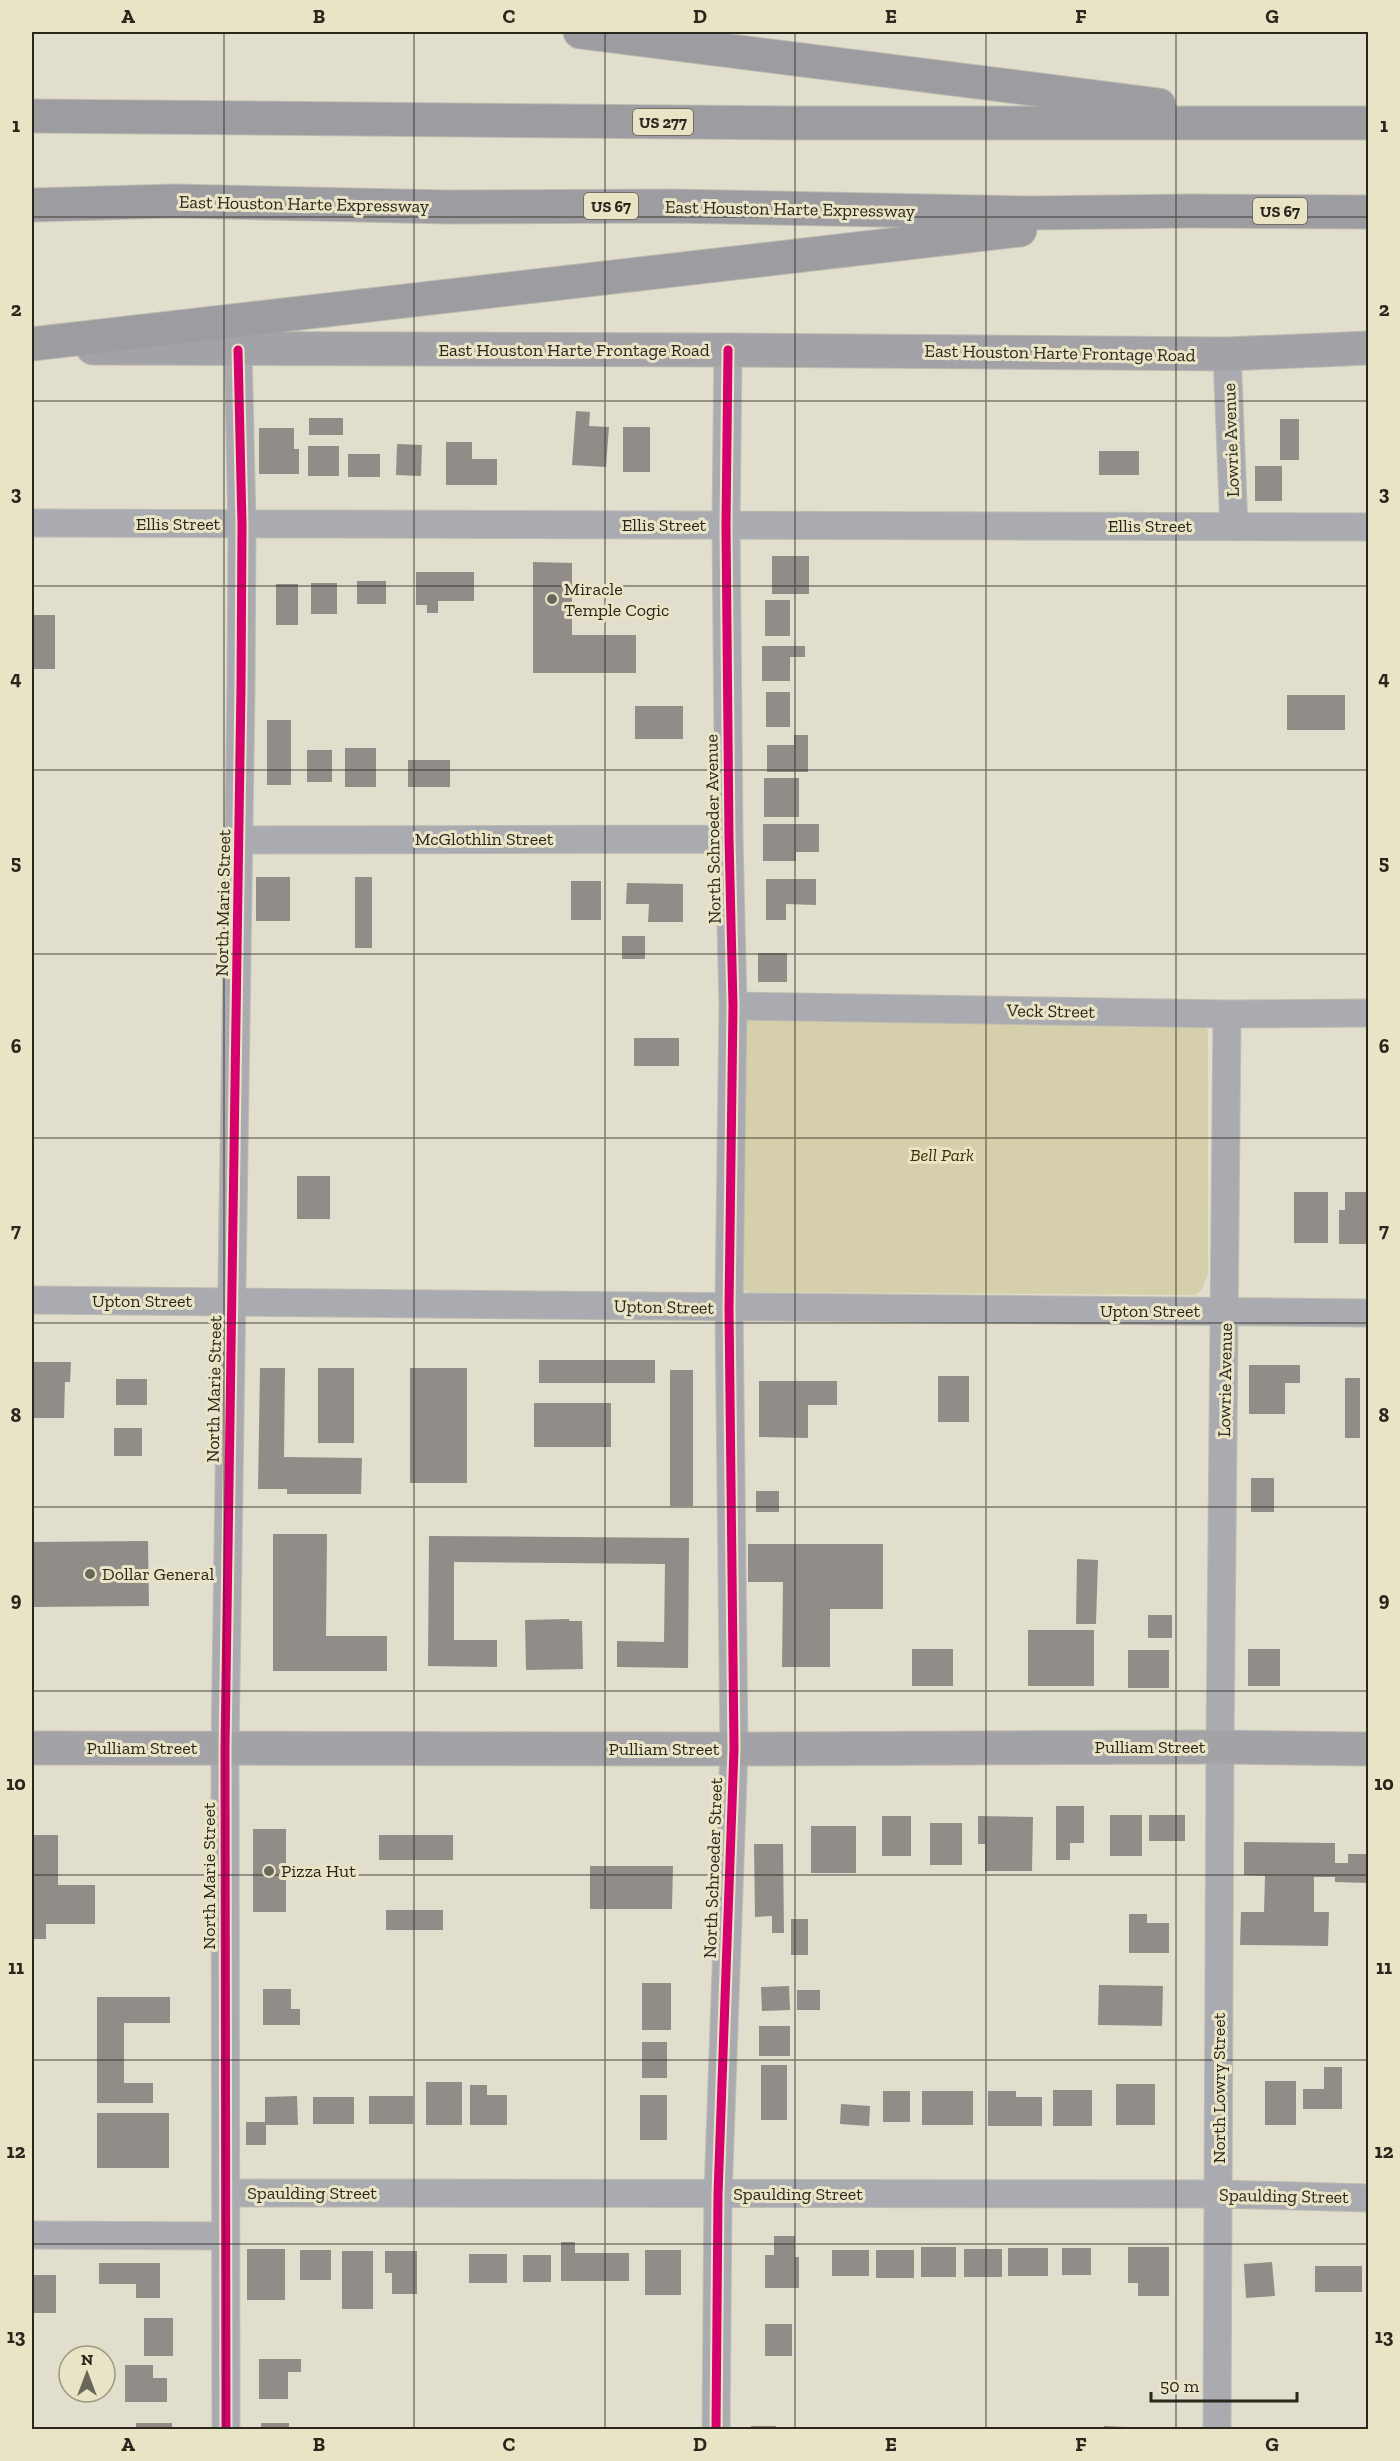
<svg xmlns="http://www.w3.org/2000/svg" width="1400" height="2461" font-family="'Zilla Slab',serif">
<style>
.green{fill:#d5cfab}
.building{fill:#928c88}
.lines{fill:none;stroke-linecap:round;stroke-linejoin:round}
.minor-casing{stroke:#bebcb0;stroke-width:29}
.major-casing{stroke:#bebcb0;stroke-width:35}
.highway-casing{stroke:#bebcb0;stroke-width:35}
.minor{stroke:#aaabb0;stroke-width:27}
.major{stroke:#a3a2a7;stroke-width:33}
.highway{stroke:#9d9da1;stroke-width:33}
.cycleway-casing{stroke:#e9e4c6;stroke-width:13}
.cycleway{stroke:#d6006c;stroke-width:9}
.grid{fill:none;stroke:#29271c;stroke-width:1.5;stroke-opacity:0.55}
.poi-dot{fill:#69675a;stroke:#e9e4c6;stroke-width:2}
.labels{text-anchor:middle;stroke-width:6;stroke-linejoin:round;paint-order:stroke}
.shield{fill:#e9e4c6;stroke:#63604f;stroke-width:1.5}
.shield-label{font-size:16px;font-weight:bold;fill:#29271c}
.street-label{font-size:18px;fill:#29271c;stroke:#e9e4c6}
.poi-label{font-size:18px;fill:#29271c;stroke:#e9e4c6;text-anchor:start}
.park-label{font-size:18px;font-style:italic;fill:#3b3200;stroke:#e9e4c6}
.neatline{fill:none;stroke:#29271c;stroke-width:2}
.grid-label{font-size:20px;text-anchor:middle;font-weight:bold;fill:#29271c}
</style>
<rect width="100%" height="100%" fill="#e1dece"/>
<path class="green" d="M 744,1020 L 1204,1025 L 1208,1031 L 1208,1274 L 1202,1290 L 1195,1295 L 748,1292 L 741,1289 Z"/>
<path class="building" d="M 576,411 L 590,412 L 589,426 L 609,427 L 606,467 L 572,465 Z
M 309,418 L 343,418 L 343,435 L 309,435 Z
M 1280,419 L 1299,419 L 1299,460 L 1280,460 Z
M 623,427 L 650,427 L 650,472 L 623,472 Z
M 259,428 L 294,428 L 294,449 L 299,449 L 299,474 L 259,474 Z
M 446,442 L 472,442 L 472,459 L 497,459 L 497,485 L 446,485 Z
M 397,444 L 422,445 L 421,476 L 396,475 Z
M 308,446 L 339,446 L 339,476 L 308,476 Z
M 1099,451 L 1139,451 L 1139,475 L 1099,475 Z
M 348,454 L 380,454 L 380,477 L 348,477 Z
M 1255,466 L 1282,466 L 1282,501 L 1255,501 Z
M 772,556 L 809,556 L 809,594 L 772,594 Z
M 533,562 L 572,563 L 572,635 L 636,635 L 636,673 L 533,673 Z
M 416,572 L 474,572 L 474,601 L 438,601 L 438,613 L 427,613 L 427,605 L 416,605 Z
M 357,581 L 386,581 L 386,604 L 357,604 Z
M 311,583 L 337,583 L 337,614 L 311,614 Z
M 276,584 L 298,584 L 298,625 L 276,625 Z
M 765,600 L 790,600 L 790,636 L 765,636 Z
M 32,615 L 55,615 L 55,669 L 32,669 Z
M 762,646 L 805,646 L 805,657 L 790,657 L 790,681 L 762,681 Z
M 1366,667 L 1368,667 L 1368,710 L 1366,710 Z
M 766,692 L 790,692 L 790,727 L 766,727 Z
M 1287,695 L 1345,695 L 1345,730 L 1287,730 Z
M 635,706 L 683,706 L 683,739 L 635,739 Z
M 267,720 L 291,720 L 291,785 L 267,785 Z
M 794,735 L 808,735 L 808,772 L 767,772 L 767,745 L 794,745 Z
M 345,748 L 376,748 L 376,787 L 345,787 Z
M 307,750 L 332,750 L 332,782 L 307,782 Z
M 408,760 L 450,760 L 450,787 L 408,787 Z
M 764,778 L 799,778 L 799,817 L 764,817 Z
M 763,824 L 819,824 L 819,852 L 796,852 L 796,861 L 763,861 Z
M 256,877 L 290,877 L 290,921 L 256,921 Z
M 355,877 L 372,877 L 372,948 L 355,948 Z
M 766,879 L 816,879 L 816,905 L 786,904 L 786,920 L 766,920 Z
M 571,881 L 601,881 L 601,920 L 571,920 Z
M 627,883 L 683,884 L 683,922 L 648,922 L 649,904 L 626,904 Z
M 622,936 L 645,936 L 645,959 L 622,959 Z
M 758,953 L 787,953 L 787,982 L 758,982 Z
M 634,1038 L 679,1038 L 679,1066 L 634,1066 Z
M 297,1176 L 330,1176 L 330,1219 L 297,1219 Z
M 1294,1192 L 1328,1192 L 1328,1243 L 1294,1243 Z
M 1345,1192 L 1368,1192 L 1368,1244 L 1339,1244 L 1339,1210 L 1345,1210 Z
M 539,1360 L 655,1360 L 655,1383 L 539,1383 Z
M 32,1362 L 71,1362 L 70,1382 L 65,1382 L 64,1418 L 32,1418 Z
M 1249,1365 L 1300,1365 L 1300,1383 L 1285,1383 L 1285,1414 L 1249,1414 Z
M 260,1368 L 285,1368 L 284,1457 L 362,1458 L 361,1494 L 287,1494 L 287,1489 L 258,1489 Z
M 318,1368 L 354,1368 L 354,1443 L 318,1443 Z
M 410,1368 L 467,1368 L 467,1483 L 410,1483 Z
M 670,1370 L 693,1370 L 693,1506 L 670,1506 Z
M 938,1376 L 969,1376 L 969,1422 L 938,1422 Z
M 1345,1378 L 1360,1378 L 1360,1438 L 1345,1438 Z
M 116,1379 L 147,1379 L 147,1405 L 116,1405 Z
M 759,1381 L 837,1381 L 837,1405 L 808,1405 L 808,1438 L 759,1437 Z
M 534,1403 L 611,1403 L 611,1447 L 534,1447 Z
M 114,1428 L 142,1428 L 142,1456 L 114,1456 Z
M 32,1476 L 34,1476 L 34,1512 L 32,1512 Z
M 1251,1478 L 1274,1478 L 1274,1512 L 1251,1512 Z
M 756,1491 L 779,1491 L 779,1512 L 756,1512 Z
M 273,1534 L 327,1534 L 326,1636 L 387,1636 L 387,1671 L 273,1671 Z
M 429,1536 L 689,1538 L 688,1668 L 617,1667 L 617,1641 L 664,1642 L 665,1564 L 454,1562 L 454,1640 L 497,1640 L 497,1667 L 428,1666 Z
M 148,1541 L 149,1606 L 32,1607 L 32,1542 Z
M 748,1544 L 883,1544 L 883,1609 L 830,1609 L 830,1667 L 782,1667 L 783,1582 L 748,1582 Z
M 1077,1559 L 1098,1560 L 1096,1624 L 1076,1624 Z
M 1148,1615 L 1172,1615 L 1172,1638 L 1148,1638 Z
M 569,1619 L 569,1621 L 582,1621 L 583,1669 L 526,1670 L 525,1620 Z
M 1028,1630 L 1094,1630 L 1094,1686 L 1028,1686 Z
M 912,1649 L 953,1649 L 953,1686 L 912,1686 Z
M 1248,1649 L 1280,1649 L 1280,1686 L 1248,1686 Z
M 1128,1650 L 1169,1650 L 1169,1688 L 1128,1688 Z
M 1056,1806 L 1084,1806 L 1084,1843 L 1070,1843 L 1070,1860 L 1056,1860 Z
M 1110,1815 L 1142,1815 L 1142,1856 L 1110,1856 Z
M 1149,1815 L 1185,1815 L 1185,1841 L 1149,1841 Z
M 882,1816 L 911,1816 L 911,1856 L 882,1856 Z
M 978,1816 L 1033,1817 L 1032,1871 L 985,1871 L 985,1844 L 978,1844 Z
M 930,1823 L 962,1823 L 962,1865 L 930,1865 Z
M 811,1826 L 856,1826 L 856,1873 L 811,1873 Z
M 253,1829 L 286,1829 L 286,1912 L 253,1912 Z
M 32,1835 L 58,1835 L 58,1885 L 95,1885 L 95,1924 L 46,1924 L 46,1939 L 32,1939 Z
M 379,1835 L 453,1835 L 453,1860 L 379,1860 Z
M 1244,1842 L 1335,1843 L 1335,1863 L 1348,1863 L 1348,1854 L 1368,1854 L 1368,1883 L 1335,1882 L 1335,1877 L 1314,1877 L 1314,1912 L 1329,1912 L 1328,1946 L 1240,1945 L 1241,1912 L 1264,1912 L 1265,1876 L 1244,1875 Z
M 754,1844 L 783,1844 L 784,1933 L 772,1933 L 772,1916 L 755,1917 Z
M 590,1866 L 673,1866 L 672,1909 L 590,1909 Z
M 386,1910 L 443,1910 L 443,1930 L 386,1930 Z
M 1129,1914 L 1147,1914 L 1147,1923 L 1169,1923 L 1169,1953 L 1129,1953 Z
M 791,1919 L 808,1919 L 808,1955 L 791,1955 Z
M 642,1983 L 671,1983 L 671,2030 L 642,2030 Z
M 1099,1985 L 1163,1986 L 1162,2026 L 1098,2025 Z
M 789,1986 L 790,2010 L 762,2011 L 761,1987 Z
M 263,1989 L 291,1989 L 291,2009 L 300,2009 L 300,2025 L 263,2025 Z
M 797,1990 L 820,1990 L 820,2010 L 797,2010 Z
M 97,1997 L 170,1997 L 170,2023 L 124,2023 L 124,2083 L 153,2083 L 153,2103 L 97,2103 Z
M 759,2026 L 790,2026 L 790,2056 L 759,2056 Z
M 642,2042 L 667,2042 L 667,2078 L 642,2078 Z
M 761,2065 L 787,2065 L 787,2120 L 761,2120 Z
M 1324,2067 L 1342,2067 L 1342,2109 L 1303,2109 L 1303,2089 L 1324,2089 Z
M 1265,2081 L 1296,2081 L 1296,2125 L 1265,2125 Z
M 426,2082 L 462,2082 L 462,2125 L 426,2125 Z
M 1116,2084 L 1155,2084 L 1155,2125 L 1116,2125 Z
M 470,2085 L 487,2085 L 487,2095 L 507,2095 L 507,2125 L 470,2125 Z
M 1053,2090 L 1092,2090 L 1092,2126 L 1053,2126 Z
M 883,2091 L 910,2091 L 910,2122 L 883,2122 Z
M 922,2091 L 973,2091 L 973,2125 L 922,2125 Z
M 988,2091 L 1016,2091 L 1016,2097 L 1042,2097 L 1042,2126 L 988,2126 Z
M 640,2095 L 667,2095 L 667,2140 L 640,2140 Z
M 297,2096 L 298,2125 L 266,2125 L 266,2145 L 246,2145 L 246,2122 L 265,2122 L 265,2097 Z
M 369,2096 L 413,2096 L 413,2124 L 369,2124 Z
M 313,2097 L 354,2097 L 354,2124 L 313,2124 Z
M 841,2104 L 870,2106 L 869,2126 L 840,2124 Z
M 97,2113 L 169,2113 L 169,2168 L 97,2168 Z
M 774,2236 L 795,2236 L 795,2257 L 799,2257 L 799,2288 L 765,2288 L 765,2255 L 774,2255 Z
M 561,2242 L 575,2242 L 575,2253 L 629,2253 L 629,2281 L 561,2281 Z
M 921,2247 L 956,2247 L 956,2277 L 921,2277 Z
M 1128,2247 L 1169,2247 L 1169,2296 L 1138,2296 L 1138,2283 L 1128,2283 Z
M 1008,2248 L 1048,2248 L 1048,2276 L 1008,2276 Z
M 1062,2248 L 1091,2248 L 1091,2275 L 1062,2275 Z
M 247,2249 L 285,2249 L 285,2300 L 247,2300 Z
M 964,2249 L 1002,2249 L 1002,2277 L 964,2277 Z
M 300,2250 L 331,2250 L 331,2280 L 300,2280 Z
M 645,2250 L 681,2250 L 681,2295 L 645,2295 Z
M 832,2250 L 869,2250 L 869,2276 L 832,2276 Z
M 876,2250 L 914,2250 L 914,2278 L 876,2278 Z
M 342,2251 L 373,2251 L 373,2309 L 342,2309 Z
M 385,2251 L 417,2251 L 417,2294 L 392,2294 L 392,2273 L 385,2273 Z
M 469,2254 L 507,2254 L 507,2283 L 469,2283 Z
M 523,2255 L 551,2255 L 551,2282 L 523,2282 Z
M 1272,2262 L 1275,2296 L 1246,2298 L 1244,2264 Z
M 99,2263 L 160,2263 L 160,2298 L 136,2298 L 136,2284 L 99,2284 Z
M 1315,2266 L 1362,2266 L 1362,2292 L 1315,2292 Z
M 33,2275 L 56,2275 L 56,2313 L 32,2313 Z
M 144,2318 L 173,2318 L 173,2356 L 144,2356 Z
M 765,2324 L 792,2324 L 792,2356 L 765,2356 Z
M 259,2359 L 301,2359 L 301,2372 L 288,2372 L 288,2399 L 259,2399 Z
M 125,2365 L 153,2365 L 153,2378 L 167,2378 L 167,2402 L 125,2402 Z
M 136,2423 L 172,2423 L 172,2430 L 136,2430 Z
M 261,2423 L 289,2423 L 289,2430 L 261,2430 Z
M 751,2426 L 776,2426 L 776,2430 L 751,2430 Z
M 1104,2426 L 1146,2428 L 1146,2430 L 1104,2430 Z"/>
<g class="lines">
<defs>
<path id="minor" d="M 1227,354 L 1234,527
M 32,523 L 1368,527
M 240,840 L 729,839
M 733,1006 L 1227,1014 L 1368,1013
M 32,1300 L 1368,1313
M 227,2193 L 1219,2194 L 1368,2198
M 32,2235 L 226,2236
M 226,2430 L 225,1748 L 241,687 L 242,525 L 238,350
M 716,2430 L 718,2194 L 734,1749 L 729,1308 L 733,1006 L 729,839 L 726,525 L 728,350
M 1217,2430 L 1220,1747 L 1227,1014"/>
<path id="major" d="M 93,348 L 728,350 L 1227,354 L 1368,348
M 32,1748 L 734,1749 L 1220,1747 L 1368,1749"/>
<path id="highway" d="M 580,32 L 1159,105
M 32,116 L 791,123 L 1368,123
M 32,205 L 174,201 L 448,207 L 672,206 L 1032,213 L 1191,211 L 1368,212
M 32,344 L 1020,230"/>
</defs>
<use href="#minor" class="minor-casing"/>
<use href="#major" class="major-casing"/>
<use href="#highway" class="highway-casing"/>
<use href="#minor" class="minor"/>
<use href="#major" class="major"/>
<use href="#highway" class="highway"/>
<defs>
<path id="cycleway" d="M 226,2430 L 225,1748 L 241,687 L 242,525 L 238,350
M 716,2430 L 718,2194 L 734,1749 L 729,1308 L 733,1006 L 729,839 L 726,525 L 728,350"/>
</defs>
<use href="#cycleway" class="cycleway-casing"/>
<use href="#cycleway" class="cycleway"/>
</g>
<path class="grid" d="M 224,32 L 224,2430M 414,32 L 414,2430M 605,32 L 605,2430M 795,32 L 795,2430M 986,32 L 986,2430M 1176,32 L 1176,2430M 32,217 L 1368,217M 32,401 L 1368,401M 32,586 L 1368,586M 32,770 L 1368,770M 32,954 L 1368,954M 32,1138 L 1368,1138M 32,1323 L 1368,1323M 32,1507 L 1368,1507M 32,1691 L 1368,1691M 32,1875 L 1368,1875M 32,2060 L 1368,2060M 32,2244 L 1368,2244"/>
<g class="poi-dot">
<circle cx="552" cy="599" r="6"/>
<circle cx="90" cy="1574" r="6"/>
<circle cx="269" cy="1871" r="6"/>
</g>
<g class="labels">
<g class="shield">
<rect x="633" y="109" width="60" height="26" rx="4.5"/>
<rect x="584" y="193" width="54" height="26" rx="4.5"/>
<rect x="1253" y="198" width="54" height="26" rx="4.5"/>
</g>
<g class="shield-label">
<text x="663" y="128">US 277</text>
<text x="611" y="212">US 67</text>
<text x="1280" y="217">US 67</text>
</g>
<g class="street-label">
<text transform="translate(304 204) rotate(1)" y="6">East Houston Harte Expressway</text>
<text transform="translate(790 209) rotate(1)" y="6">East Houston Harte Expressway</text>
<text x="574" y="356">East Houston Harte Frontage Road</text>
<text transform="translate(1060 353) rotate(1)" y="6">East Houston Harte Frontage Road</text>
<text transform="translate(1231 440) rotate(-92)" y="6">Lowrie Avenue</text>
<text x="178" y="530">Ellis Street</text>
<text x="664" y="531">Ellis Street</text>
<text x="1150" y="532">Ellis Street</text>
<text transform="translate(713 829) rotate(-91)" y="6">North Schroeder Avenue</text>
<text x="484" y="845">McGlothlin Street</text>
<text transform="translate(223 903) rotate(-89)" y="6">North Marie Street</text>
<text transform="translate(1051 1011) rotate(1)" y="6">Veck Street</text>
<text x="142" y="1307">Upton Street</text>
<text transform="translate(664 1307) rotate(1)" y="6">Upton Street</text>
<text x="1150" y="1317">Upton Street</text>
<text transform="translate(1225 1380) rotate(-89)" y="6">Lowrie Avenue</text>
<text transform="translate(214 1389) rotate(-89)" y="6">North Marie Street</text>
<text x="1150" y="1753">Pulliam Street</text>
<text x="142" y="1754">Pulliam Street</text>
<text x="664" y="1755">Pulliam Street</text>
<text transform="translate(713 1868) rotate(-88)" y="6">North Schroeder Street</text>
<text transform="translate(209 1876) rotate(-90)" y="6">North Marie Street</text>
<text transform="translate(1219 2088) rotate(-90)" y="6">North Lowry Street</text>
<text x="312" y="2199">Spaulding Street</text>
<text x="798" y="2200">Spaulding Street</text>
<text transform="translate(1284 2196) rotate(1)" y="6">Spaulding Street</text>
</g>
<g class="poi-label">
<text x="564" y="595">Miracle<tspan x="564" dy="21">Temple Cogic</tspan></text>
<text x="102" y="1580">Dollar General</text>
<text x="281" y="1877">Pizza Hut</text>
</g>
<g class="park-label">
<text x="942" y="1161">Bell Park</text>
</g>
</g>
<rect width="1400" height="2461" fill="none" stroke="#e9e4c6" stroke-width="66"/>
<g transform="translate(87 2374)"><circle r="28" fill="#e9e4c6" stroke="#9c9882" stroke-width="1.5"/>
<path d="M0-4.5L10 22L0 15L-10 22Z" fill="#69675a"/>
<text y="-9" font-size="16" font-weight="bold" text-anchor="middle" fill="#29271c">N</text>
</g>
<path d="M1151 2392v9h146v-9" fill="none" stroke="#29271c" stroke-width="3"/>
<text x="1160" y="2392" font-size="18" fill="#29271c" stroke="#e9e4c6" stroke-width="4.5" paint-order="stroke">50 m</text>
<rect x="33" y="33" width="1334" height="2395" class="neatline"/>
<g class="grid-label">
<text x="128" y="23">A</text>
<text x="319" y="23">B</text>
<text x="509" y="23">C</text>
<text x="700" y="23">D</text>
<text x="891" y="23">E</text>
<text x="1081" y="23">F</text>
<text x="1272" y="23">G</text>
<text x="16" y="132">1</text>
<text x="1384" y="132">1</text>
<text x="16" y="316">2</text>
<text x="1384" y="316">2</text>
<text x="16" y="500">3</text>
<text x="1384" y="500">3</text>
<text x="16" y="685">4</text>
<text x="1384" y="685">4</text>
<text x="16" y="869">5</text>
<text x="1384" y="869">5</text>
<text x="16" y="1053">6</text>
<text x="1384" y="1053">6</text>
<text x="16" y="1237">7</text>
<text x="1384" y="1237">7</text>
<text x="16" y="1422">8</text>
<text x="1384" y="1422">8</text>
<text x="16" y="1606">9</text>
<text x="1384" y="1606">9</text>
<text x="16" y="1790">10</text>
<text x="1384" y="1790">10</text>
<text x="16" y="1974">11</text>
<text x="1384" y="1974">11</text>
<text x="16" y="2158">12</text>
<text x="1384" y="2158">12</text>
<text x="16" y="2343">13</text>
<text x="1384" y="2343">13</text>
<text x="128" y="2451">A</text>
<text x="319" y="2451">B</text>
<text x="509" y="2451">C</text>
<text x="700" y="2451">D</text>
<text x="891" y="2451">E</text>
<text x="1081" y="2451">F</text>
<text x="1272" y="2451">G</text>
</g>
</svg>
